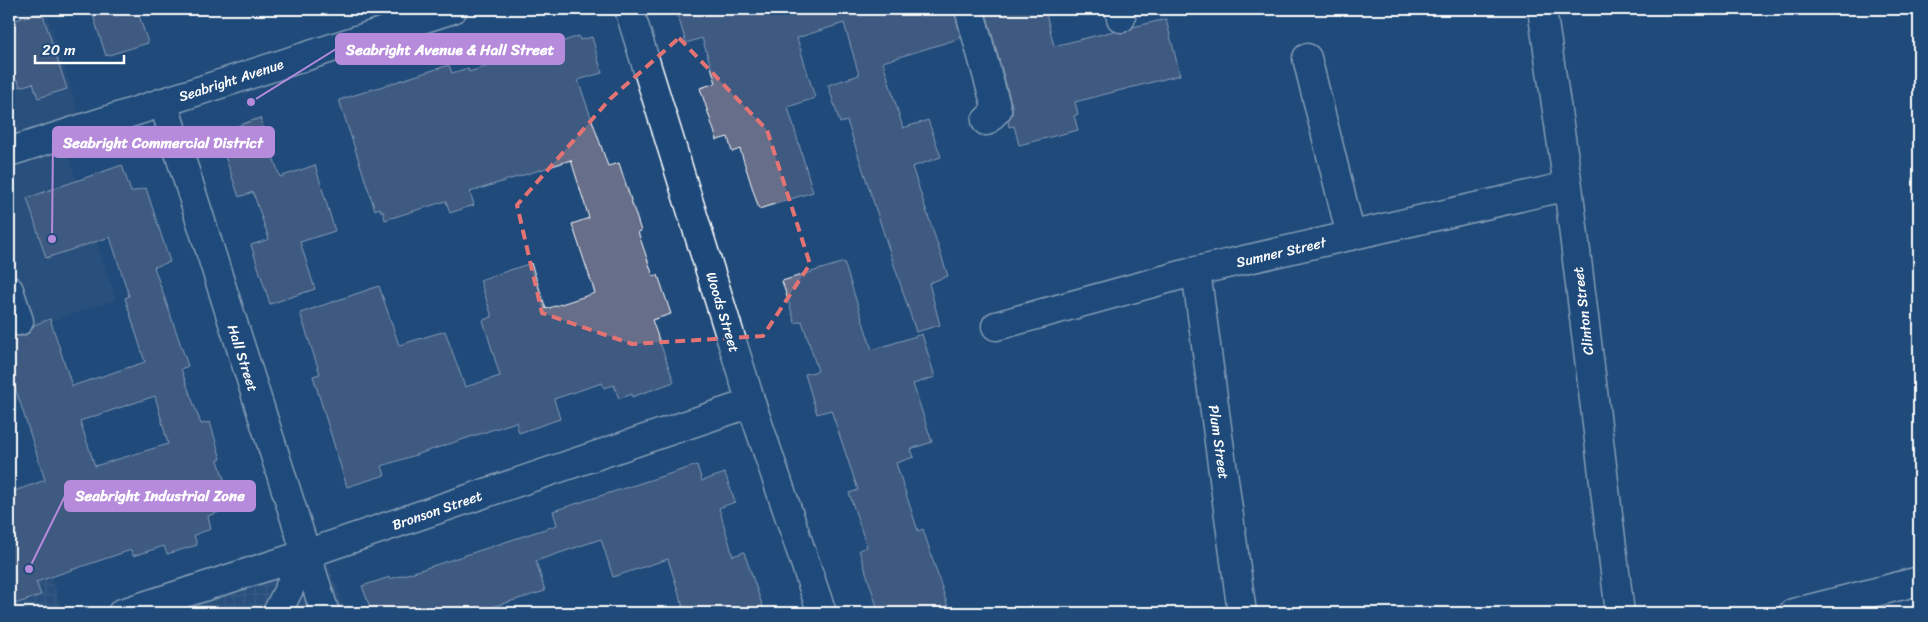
<svg xmlns="http://www.w3.org/2000/svg" width="1928" height="622" font-family="Sriracha,sans-serif">
<style>
.built{fill:#34557e}
.industrial{fill:url(#industrial-grid)}
.building{fill:#666e89;stroke:#fff;fill-rule:evenodd}
.lines{fill:none;stroke-linecap:round;stroke-linejoin:round}
.minor-casing{stroke:#fff;stroke-width:31}
.major-casing{stroke:#fff;stroke-width:31}
.minor{stroke:#1f4a7a;stroke-width:28}
.major{stroke:#1f4a7a;stroke-width:28}
.marked{fill:none;stroke:#e47373;stroke-width:4;stroke-dasharray:10 6;stroke-linejoin:round}
.labels{text-anchor:middle;stroke-width:4.5;stroke-linejoin:round;paint-order:stroke}
.street-label{font-size:14px;fill:#fff;stroke:#1f4a7a}
.leader{fill:none;stroke:#b68bdc;stroke-width:2}
.callout-dot{fill:#b68bdc;stroke:#1f4a7a;stroke-width:2}
.callout{fill:#b68bdc;stroke:#b68bdc;stroke-width:2}
.callout-label{font-size:15px;text-anchor:middle;font-weight:bold;fill:#fff}
</style>
<defs>
<pattern id="industrial-grid" width="8" height="8" patternUnits="userSpaceOnUse" patternTransform="scale(1.25)"><rect width="8" height="8" fill="#34557e"/><path d="M0 4h8M4 0v8" fill="none" stroke="#526e91"/></pattern>
</defs>
<rect width="100%" height="100%" fill="#1f4a7a"/>
<filter id="ink" filterUnits="userSpaceOnUse"><feTurbulence type="fractalNoise" baseFrequency=".02" numOctaves="2"/><feDisplacementMap in="SourceGraphic" scale="10" xChannelSelector="R" yChannelSelector="G"/><feConvolveMatrix kernelMatrix="1 2 1 2 8 2 1 2 1" color-interpolation-filters="sRGB"/></filter>
<g filter="url(#ink)">
<path class="built" d="M 9,9 L 46,9 L 85,132 L 63,139 L 116,300 L 52,321 L 72,384 L 9,405 Z"/>
<path class="industrial" d="M 21,485 L 63,613 L 9,613 L 9,489 Z
M 324,551 L 346,613 L 132,613 Z"/>
<path class="building" d="M 91,9 L 137,9 L 148,43 L 106,56 Z
M 676,9 L 954,9 L 961,38 L 883,62 L 903,128 L 928,120 L 941,157 L 912,167 L 948,276 L 929,283 L 940,325 L 916,332 L 847,121 L 840,123 L 828,85 L 859,75 L 844,23 L 797,38 L 815,98 L 788,107 L 813,192 L 759,209 L 740,149 L 732,152 L 728,137 L 717,140 L 700,88 L 716,83 L 702,38 L 686,43 Z
M 985,9 L 1045,9 L 1054,46 L 1114,31 L 1125,33 L 1133,27 L 1166,19 L 1180,75 L 1075,102 L 1078,114 L 1074,116 L 1078,130 L 1019,145 L 1014,126 L 1009,127 L 1008,121 L 1012,114 L 1012,106 Z
M 42,12 L 67,89 L 38,98 L 33,83 L 20,87 L 18,80 L 9,83 L 9,22 Z
M 579,36 L 580,40 L 592,37 L 602,73 L 578,80 L 608,166 L 619,163 L 641,231 L 638,232 L 653,276 L 658,275 L 671,314 L 652,320 L 674,382 L 632,397 L 632,394 L 619,399 L 614,385 L 604,388 L 602,383 L 554,399 L 560,419 L 519,433 L 516,422 L 382,466 L 385,475 L 347,487 L 313,376 L 320,374 L 300,313 L 379,286 L 399,345 L 445,331 L 465,387 L 500,376 L 483,320 L 492,317 L 480,280 L 531,263 L 546,309 L 595,293 L 572,224 L 589,218 L 571,160 L 470,192 L 474,205 L 450,213 L 446,201 L 385,220 L 383,211 L 381,212 L 380,208 L 375,210 L 339,100 L 449,65 L 452,73 L 468,68 L 469,72 Z
M 260,118 L 280,177 L 315,165 L 335,231 L 300,242 L 315,289 L 270,304 L 251,245 L 269,239 L 253,192 L 239,197 L 217,133 Z
M 122,165 L 131,192 L 146,188 L 170,262 L 154,267 L 188,366 L 181,369 L 201,424 L 210,422 L 221,459 L 218,460 L 227,488 L 215,492 L 222,511 L 208,516 L 211,529 L 194,535 L 197,545 L 167,554 L 164,546 L 133,556 L 131,550 L 36,582 L 41,595 L 9,606 L 9,493 L 45,480 L 9,368 L 9,333 L 16,336 L 24,336 L 30,332 L 34,325 L 50,319 L 72,386 L 145,362 L 125,298 L 129,296 L 110,237 L 46,258 L 27,198 ZM 155,396 L 168,444 L 95,466 L 80,421 Z
M 844,262 L 872,350 L 922,334 L 935,377 L 913,384 L 932,442 L 911,449 L 914,457 L 896,463 L 918,531 L 923,529 L 950,613 L 879,613 L 859,550 L 867,547 L 849,493 L 858,490 L 831,410 L 817,414 L 805,374 L 818,371 L 802,321 L 795,323 L 782,281 Z
M 697,465 L 702,481 L 725,473 L 735,502 L 719,508 L 733,556 L 744,552 L 765,613 L 685,613 L 668,559 L 613,577 L 601,539 L 536,561 L 545,591 L 492,607 L 494,613 L 372,613 L 362,586 L 390,577 L 390,579 L 414,572 L 557,525 L 553,511 Z"/>
<g class="lines">
<defs>
<path id="minor" d="M 629,9 L 751,403 L 822,613
M 969,9 L 997,110 L 986,121
M 1119,9 L 1121,18
M 1542,9 L 1568,186 L 1620,613
M 1307,58 L 1351,236
M 163,102 L 325,613
M 1196,271 L 1242,613
M 9,290 L 19,321
M 996,326 L 1196,271 L 1568,186
M 122,613 L 306,554 L 751,403
M 277,613 L 306,554
M 1793,613 L 1919,581"/>
<path id="major" d="M 9,152 L 453,9"/>
</defs>
<use href="#minor" class="minor-casing"/>
<use href="#major" class="major-casing"/>
<use href="#minor" class="minor"/>
<use href="#major" class="major"/>
</g>
</g>
<path d="M0 0H1928V622H0ZM 679,38 L 767,130 L 810,264 L 763,336 L 632,344 L 542,313 L 517,205 L 610,99 Z" fill="#1f4a7a" fill-opacity=".55" fill-rule="evenodd"/>
<path class="marked" d="M 679,38 L 767,130 L 810,264 L 763,336 L 632,344 L 542,313 L 517,205 L 610,99 Z"/>
<g class="labels">
<g class="street-label">
<text transform="translate(231 80) rotate(-18)" y="5">Seabright Avenue</text>
<text transform="translate(1281 252) rotate(-13)" y="5">Sumner Street</text>
<text transform="translate(1583 311) rotate(-97)" y="5">Clinton Street</text>
<text transform="translate(723 312) rotate(73)" y="5">Woods Street</text>
<text transform="translate(243 358) rotate(72)" y="5">Hall Street</text>
<text transform="translate(1219 442) rotate(82)" y="5">Plum Street</text>
<text transform="translate(437 510) rotate(-19)" y="5">Bronson Street</text>
</g>
</g>
<path class="leader" d="M251 102L336 49M52 239L53 142M29 569L65 496"/>
<g class="callout-dot">
<circle cx="251" cy="102" r="5"/>
<circle cx="52" cy="239" r="5"/>
<circle cx="29" cy="569" r="5"/>
</g>
<g class="callout">
<rect x="336" y="34" width="228" height="30" rx="5"/>
<rect x="53" y="127" width="221" height="30" rx="5"/>
<rect x="65" y="481" width="190" height="30" rx="5"/>
</g>
<g class="callout-label">
<text x="450" y="55">Seabright Avenue &amp; Hall Street</text>
<text x="163" y="148">Seabright Commercial District</text>
<text x="160" y="501">Seabright Industrial Zone</text>
</g>
<rect width="1928" height="622" fill="none" stroke="#1f4a7a" stroke-width="30"/>
<rect x="15" y="15" width="1898" height="592" fill="none" stroke="#fff" stroke-width="2" filter="url(#ink)"/>
<path d="M35 55v8h89v-8" fill="none" stroke="#ffffff" stroke-width="2.5"/>
<text x="42" y="55" font-size="15" fill="#ffffff" stroke="#1f4a7a" stroke-width="4" paint-order="stroke">20 m</text>
</svg>
